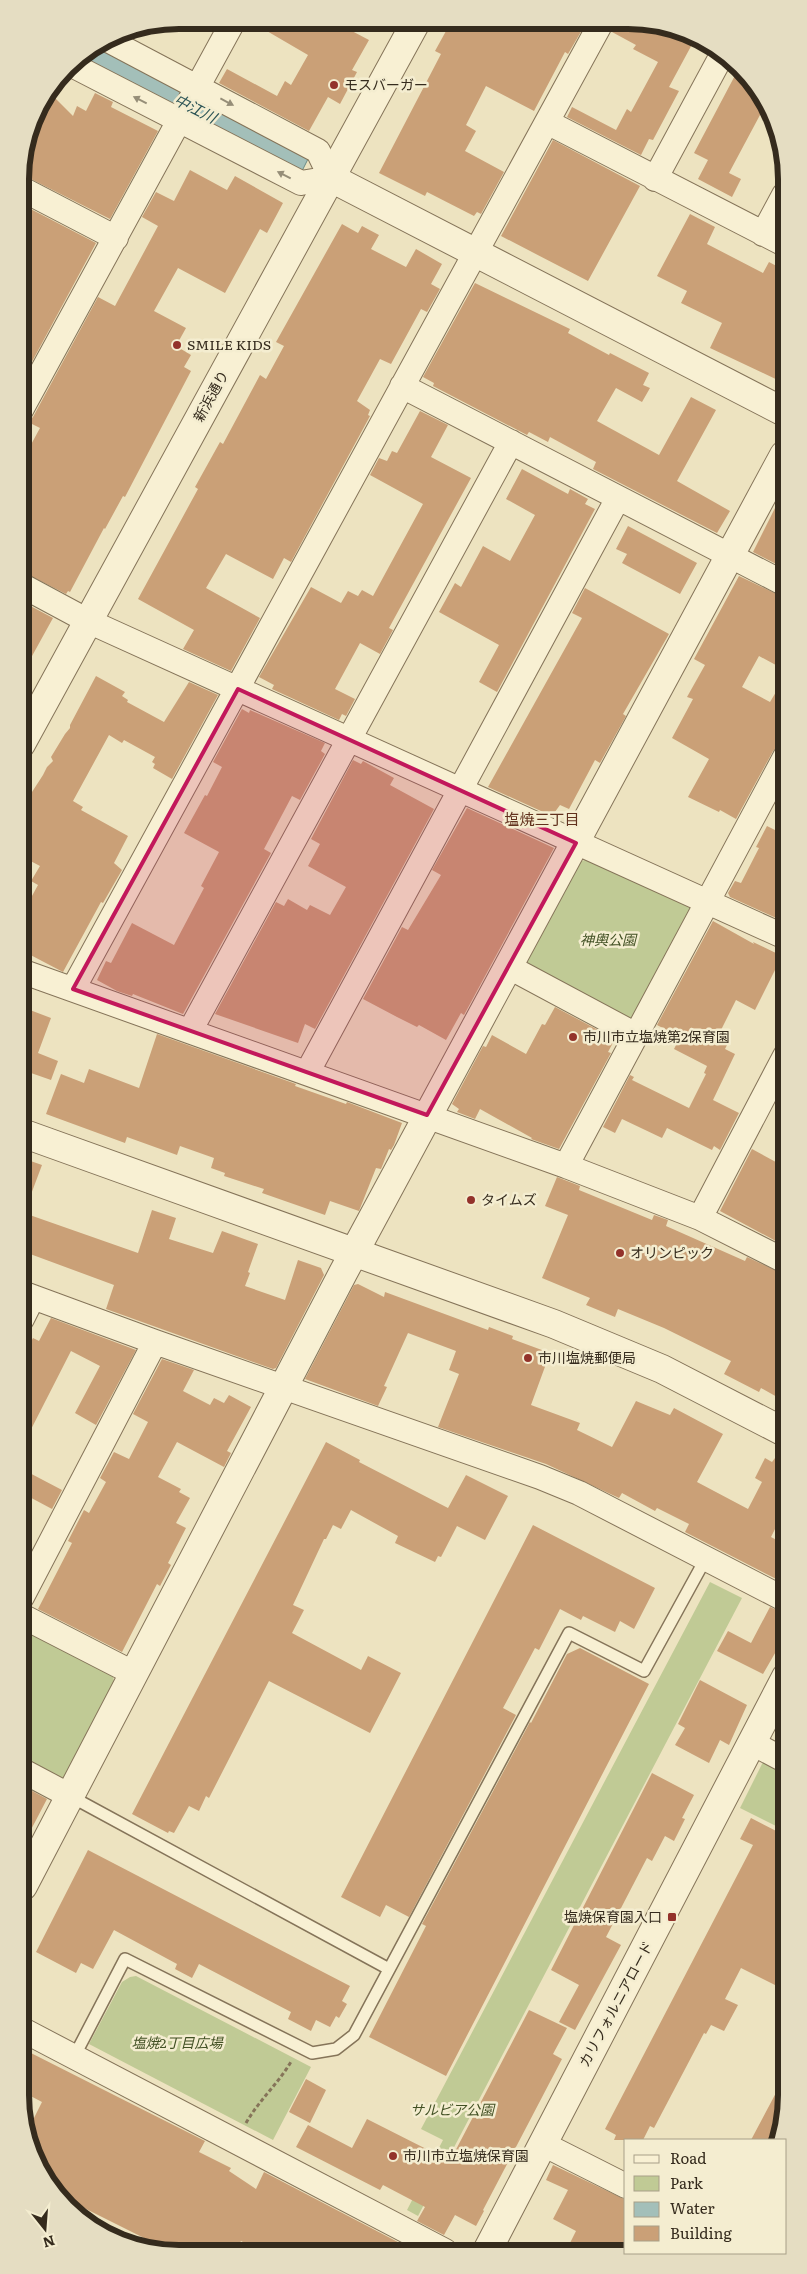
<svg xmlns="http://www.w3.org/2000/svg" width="807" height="2274" font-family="Literata,'Noto Sans JP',serif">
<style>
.green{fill:#c0ca95}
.water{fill:#a3bfb9;stroke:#6b8c87}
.building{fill:#caa077}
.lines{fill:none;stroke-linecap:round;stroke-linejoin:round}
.service-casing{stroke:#857459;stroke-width:14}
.minor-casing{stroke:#857459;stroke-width:26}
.tertiary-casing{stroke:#857459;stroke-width:30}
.path{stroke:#857459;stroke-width:3;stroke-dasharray:4 2.5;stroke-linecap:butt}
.service{stroke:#f8f0d3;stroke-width:11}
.minor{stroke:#f8f0d3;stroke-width:24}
.tertiary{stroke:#f8f0d3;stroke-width:28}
.oneway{fill:#968e78}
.marked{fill:#c2185b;fill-opacity:0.2;stroke:#c2185b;stroke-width:4;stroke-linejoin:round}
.poi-dot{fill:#93322a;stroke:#f4edd0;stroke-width:2}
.labels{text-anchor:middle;stroke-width:5;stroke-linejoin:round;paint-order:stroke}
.poi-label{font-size:14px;fill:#352b1d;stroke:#f4edd0;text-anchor:start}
.street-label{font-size:14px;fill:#352b1d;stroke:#f4edd0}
.park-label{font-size:14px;font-style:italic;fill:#425124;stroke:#f4edd0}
.water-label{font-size:15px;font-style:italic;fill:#2c5455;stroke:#f4edd0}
.neighbourhood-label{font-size:15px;fill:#61311d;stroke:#f4edd0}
.rim{fill:none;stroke:#352b1d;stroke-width:6}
</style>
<rect width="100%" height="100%" fill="#ede3c0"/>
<path class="green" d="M 592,859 L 689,903 L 693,913 L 635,1020 L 627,1022 L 531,971 L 527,961 L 580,861 Z
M 710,1582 L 742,1598 L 418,2216 L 407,2210 L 443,2140 L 421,2129 Z
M 22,1629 L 112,1672 L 114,1681 L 64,1780 L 23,1765 Z
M 764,1760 L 786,1772 L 786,1831 L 740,1808 Z
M 136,1976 L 311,2067 L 273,2140 L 89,2044 L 122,1982 L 130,1977 Z"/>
<path class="water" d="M 97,45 L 310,155 L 300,175 L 75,59 Z"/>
<path class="building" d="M 248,20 L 355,21 L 350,30 L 369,40 L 352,70 L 357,72 L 340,104 L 328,97 L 309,131 L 219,83 L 227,69 L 277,96 L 285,81 L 291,85 L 308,55 Z
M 451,22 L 586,23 L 568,54 L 565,52 L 534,111 L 486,86 L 466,125 L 476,131 L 465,151 L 504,172 L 481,214 L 477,212 L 474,216 L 427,192 L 425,196 L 379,173 L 441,54 L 435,51 Z
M 615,23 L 660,23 L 696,37 L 669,87 L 679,91 L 653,140 L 649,139 L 641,155 L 567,117 L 572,107 L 616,130 L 627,109 L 631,112 L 658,62 L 633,49 L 636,45 L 612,32 Z
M 740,66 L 767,102 L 729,173 L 741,179 L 732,197 L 698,179 L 708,160 L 694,153 Z
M 49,92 L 73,116 L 77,106 L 86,111 L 95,93 L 113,102 L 111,107 L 158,131 L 110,219 L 25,176 L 29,169 L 22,162 L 27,144 L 36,136 L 31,130 L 36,108 Z
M 553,140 L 640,186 L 588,281 L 501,236 Z
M 190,170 L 227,190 L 235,176 L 283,203 L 267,233 L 260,229 L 225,293 L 178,268 L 154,311 L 186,328 L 176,346 L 191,355 L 184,367 L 191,371 L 125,497 L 123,496 L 105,529 L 104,528 L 70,592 L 68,591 L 66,594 L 21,571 L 21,567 L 30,549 L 21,544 L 21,463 L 40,428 L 28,422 L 33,417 L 98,297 L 115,306 L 158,226 L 142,217 L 156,192 L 174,201 Z
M 21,204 L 96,243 L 21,382 L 20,205 Z
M 690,214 L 715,227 L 707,244 L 763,273 L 769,262 L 784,270 L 784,383 L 710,348 L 722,323 L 681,303 L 687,291 L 657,276 Z
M 342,224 L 358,233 L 362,226 L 379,235 L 371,249 L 406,267 L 416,249 L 442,264 L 431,284 L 440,289 L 427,312 L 421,309 L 391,364 L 380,359 L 357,401 L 370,410 L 368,415 L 370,416 L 291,562 L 284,558 L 273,579 L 226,554 L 206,588 L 260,618 L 231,671 L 183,649 L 194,630 L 138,599 L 198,489 L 195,487 L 220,442 L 223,444 L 260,375 L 266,379 L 284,346 L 276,342 Z
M 475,283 L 570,329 L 568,333 L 609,355 L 610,353 L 649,373 L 643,385 L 650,388 L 642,402 L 616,388 L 597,421 L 659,455 L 691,397 L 716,410 L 677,481 L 730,511 L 717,533 L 593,469 L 596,462 L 550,437 L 548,442 L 529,432 L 527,435 L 433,386 L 434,383 L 423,377 Z
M 420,411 L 448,425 L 431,457 L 471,478 L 389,628 L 393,630 L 380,654 L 360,643 L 335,689 L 355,699 L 346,716 L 342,714 L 339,720 L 272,689 L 274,685 L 259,677 L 311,587 L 341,603 L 348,591 L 358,596 L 362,590 L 373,596 L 423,504 L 370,475 L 379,458 L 387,461 L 392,451 L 397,453 Z
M 522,469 L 568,494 L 570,489 L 588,499 L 585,504 L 595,509 L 497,692 L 479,682 L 499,645 L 439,612 L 455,583 L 461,587 L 483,546 L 510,561 L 535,515 L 506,499 Z
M 784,490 L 784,568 L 753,552 Z
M 628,526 L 697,563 L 680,594 L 622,563 L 627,554 L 616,549 Z
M 739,576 L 785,598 L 785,670 L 759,656 L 742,687 L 770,702 L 785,677 L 785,731 L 779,742 L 781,744 L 773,751 L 736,819 L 720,810 L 719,812 L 688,797 L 709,759 L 672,738 L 693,699 L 687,697 L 705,665 L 694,659 Z
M 585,588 L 669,634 L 623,714 L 626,716 L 600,763 L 595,760 L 569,809 L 560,805 L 552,816 L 488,787 L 582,618 L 572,613 Z
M 21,601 L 53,618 L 21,676 Z
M 96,676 L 125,692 L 122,696 L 128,700 L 127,702 L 164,722 L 189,682 L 218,695 L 172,779 L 153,768 L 155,764 L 152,762 L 155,757 L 124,740 L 122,743 L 109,735 L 73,801 L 83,807 L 81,810 L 128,836 L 114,863 L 122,870 L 103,903 L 101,902 L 63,972 L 21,950 L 21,916 L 38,885 L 31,881 L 40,866 L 21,856 L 21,809 L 43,775 L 47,767 L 53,761 L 51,757 L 65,734 L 70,728 L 70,725 Z
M 242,709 L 249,713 L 250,710 L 325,743 L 321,751 L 325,754 L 300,800 L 292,796 L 264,849 L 271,853 L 183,1014 L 133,994 L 132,996 L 117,991 L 97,980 L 106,961 L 111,963 L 132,923 L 174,945 L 204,888 L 201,886 L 219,852 L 184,833 L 205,795 L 207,796 L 222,767 L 213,762 Z
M 353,760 L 361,764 L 363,761 L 394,778 L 390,785 L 434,809 L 315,1029 L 305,1024 L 298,1043 L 215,1014 L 276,902 L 284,906 L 288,899 L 307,910 L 310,905 L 330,915 L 346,887 L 308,866 L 320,844 L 311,839 Z
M 467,808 L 554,848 L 464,1015 L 461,1013 L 446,1040 L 419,1025 L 417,1027 L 397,1017 L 363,999 L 402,927 L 408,930 L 441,875 L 432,870 Z
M 767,826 L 785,835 L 785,922 L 730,897 L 728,893 L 735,881 L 741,883 L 759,848 L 756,847 Z
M 713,921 L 754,944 L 753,942 L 782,956 L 755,1010 L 736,1000 L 716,1040 L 727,1045 L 725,1049 L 735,1054 L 713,1100 L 739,1113 L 720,1150 L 714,1146 L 712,1150 L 667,1128 L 662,1138 L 622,1119 L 615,1133 L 603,1127 L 630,1075 L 634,1077 L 632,1080 L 689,1108 L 706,1074 L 704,1073 L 707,1066 L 674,1049 L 680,1037 L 657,1025 Z
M 22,1007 L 51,1018 L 38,1053 L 58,1061 L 51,1080 L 31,1073 L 23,1093 L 22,1092 Z
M 555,1007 L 615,1039 L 608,1052 L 611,1053 L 559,1149 L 531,1139 L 532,1138 L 480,1109 L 475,1119 L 457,1112 L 459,1109 L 452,1104 L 483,1046 L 486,1047 L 492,1035 L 526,1054 L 542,1024 L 545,1025 Z
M 157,1034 L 296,1084 L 295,1086 L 346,1104 L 347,1102 L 402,1123 L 394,1145 L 391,1150 L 389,1149 L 381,1169 L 376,1168 L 359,1211 L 330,1201 L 325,1215 L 262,1193 L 264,1189 L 224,1176 L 225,1173 L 211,1168 L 214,1158 L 180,1146 L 177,1155 L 127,1137 L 125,1143 L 46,1114 L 61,1074 L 84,1083 L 89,1069 L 139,1088 Z
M 752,1149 L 785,1167 L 785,1246 L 720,1211 Z
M 22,1158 L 42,1165 L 24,1213 L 138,1253 L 152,1210 L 176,1218 L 169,1239 L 213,1253 L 222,1231 L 258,1244 L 248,1272 L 250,1273 L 245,1286 L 285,1300 L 298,1260 L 321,1268 L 324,1275 L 276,1368 L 273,1369 L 106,1309 L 114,1285 L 22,1251 Z
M 557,1177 L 580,1186 L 579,1190 L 652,1220 L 654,1215 L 668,1220 L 666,1226 L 745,1261 L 747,1257 L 785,1275 L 786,1402 L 761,1388 L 759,1392 L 724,1374 L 731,1361 L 664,1328 L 618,1309 L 615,1317 L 586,1305 L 590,1298 L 542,1278 L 568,1215 L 545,1206 Z
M 358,1284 L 384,1297 L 385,1292 L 488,1330 L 489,1327 L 513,1336 L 512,1339 L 550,1353 L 531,1405 L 580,1423 L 577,1430 L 612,1447 L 636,1401 L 670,1415 L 674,1408 L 723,1434 L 697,1482 L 748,1509 L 762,1482 L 755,1478 L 765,1458 L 772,1462 L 775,1458 L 786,1464 L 786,1502 L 775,1521 L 778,1523 L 771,1537 L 786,1545 L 786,1584 L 685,1532 L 689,1524 L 657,1508 L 655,1511 L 622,1493 L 619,1498 L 546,1464 L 438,1427 L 459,1374 L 449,1370 L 456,1351 L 408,1333 L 384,1386 L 387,1387 L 378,1406 L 305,1379 L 354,1285 Z
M 51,1318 L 136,1350 L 96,1425 L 75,1413 L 100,1366 L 71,1351 L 22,1447 L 22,1359 L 33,1338 L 39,1341 Z
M 162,1359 L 194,1370 L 183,1391 L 210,1405 L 214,1398 L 224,1403 L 229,1395 L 251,1407 L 227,1451 L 231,1453 L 224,1467 L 177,1442 L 158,1477 L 181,1489 L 179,1492 L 190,1498 L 176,1523 L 186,1528 L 168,1563 L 171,1565 L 160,1586 L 157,1584 L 122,1652 L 38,1609 L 72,1543 L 68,1541 L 84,1510 L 89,1513 L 106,1482 L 100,1478 L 114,1452 L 129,1459 L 148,1422 L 133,1414 Z
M 326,1442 L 360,1460 L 359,1462 L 448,1508 L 466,1475 L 508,1496 L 485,1540 L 457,1526 L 441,1557 L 438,1556 L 435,1562 L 395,1543 L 398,1536 L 351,1510 L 341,1529 L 333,1525 L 326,1539 L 324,1539 L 293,1605 L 304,1610 L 292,1633 L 361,1670 L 368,1656 L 401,1673 L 370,1733 L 269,1681 L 209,1798 L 206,1796 L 199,1811 L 189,1806 L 174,1833 L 169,1831 L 168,1833 L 132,1814 Z
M 22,1469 L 62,1490 L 52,1509 L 22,1493 Z
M 533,1525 L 655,1588 L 634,1629 L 620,1621 L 615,1632 L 583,1616 L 581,1620 L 560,1609 L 539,1650 L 535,1648 L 503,1708 L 516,1715 L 409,1917 L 386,1905 L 380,1917 L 341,1897 Z
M 770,1607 L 786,1614 L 786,1634 L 763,1674 L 717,1651 L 728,1631 L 751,1643 Z
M 580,1648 L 649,1684 L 446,2076 L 369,2037 L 426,1926 L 422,1924 L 530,1722 L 531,1723 L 567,1654 Z
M 700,1680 L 747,1705 L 729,1745 L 720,1740 L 709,1763 L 675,1745 L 685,1728 L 678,1724 Z
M 652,1773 L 694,1795 L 682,1818 L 685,1819 L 674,1841 L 665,1836 L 652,1861 L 647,1858 L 606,1937 L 621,1945 L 575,2030 L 559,2022 L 579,1985 L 551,1970 Z
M 23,1786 L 47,1799 L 23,1845 Z
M 751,1818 L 786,1836 L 787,1991 L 741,1968 L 725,1999 L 738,2005 L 724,2031 L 711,2025 L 706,2034 L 704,2033 L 654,2128 L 650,2126 L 643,2140 L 614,2140 L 616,2135 L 605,2129 L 753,1845 L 740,1839 Z
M 88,1850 L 350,1986 L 342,2001 L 347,2004 L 339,2018 L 336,2016 L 330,2027 L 316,2020 L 311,2031 L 288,2019 L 291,2012 L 199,1964 L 192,1978 L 175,1969 L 177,1964 L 114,1930 L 93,1969 L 81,1963 L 76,1973 L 36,1952 Z
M 529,2010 L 567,2028 L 553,2054 L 562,2059 L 483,2210 L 484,2211 L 476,2226 L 455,2215 L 444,2235 L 417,2221 L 425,2207 L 383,2185 L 380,2190 L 296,2147 L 308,2125 L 352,2148 L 367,2119 L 450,2161 Z
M 23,2049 L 205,2141 L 199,2152 L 231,2168 L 229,2171 L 256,2189 L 264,2172 L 415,2251 L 261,2251 L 241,2241 L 235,2251 L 158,2251 L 160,2246 L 56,2194 L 41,2174 L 26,2134 L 42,2102 L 23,2092 Z
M 787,2072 L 787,2105 L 779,2140 L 751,2140 Z
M 306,2079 L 326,2090 L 310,2123 L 289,2112 Z
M 553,2165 L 626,2200 L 626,2251 L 566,2251 L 576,2231 L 553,2219 L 568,2190 L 546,2180 Z"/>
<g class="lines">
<defs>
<path id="service" d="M 70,1796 L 389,1969
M 74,2057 L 125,1959 L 312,2053 L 336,2049 L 354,2035 L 569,1633 L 644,1671 L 706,1558"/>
<path id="minor" d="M 70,64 L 301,183 L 331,178 L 318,151 L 106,39
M 547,122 L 784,244
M 655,179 L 723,53
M 20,188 L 116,238
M 763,234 L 784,195
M 402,386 L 785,584
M 21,410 L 234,20
M 21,585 L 88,621 L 785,937
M 509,967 L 636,1035
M 21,971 L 566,1166 L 700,1218 L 785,1261
M 73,989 L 601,23
M 190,1031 L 511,442
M 307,1073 L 618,498
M 566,1166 L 785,757
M 700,1218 L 785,1056
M 22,1293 L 155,1342 L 540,1477 L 579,1493 L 786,1600
M 22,1319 L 33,1297
M 22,1597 L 155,1342
M 22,1616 L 133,1673
M 752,1743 L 786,1761
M 23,1771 L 70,1796
M 23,2030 L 445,2251
M 543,2144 L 626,2186"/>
<path id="tertiary" d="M 331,178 L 784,412
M 21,744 L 416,22
M 22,1133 L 554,1324 L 662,1369 L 786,1433
M 23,1886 L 343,1273 L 784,455
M 487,2251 L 786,1677"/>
</defs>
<use href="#service" class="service-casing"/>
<use href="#minor" class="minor-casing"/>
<use href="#tertiary" class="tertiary-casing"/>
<path class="path" d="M 246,2123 C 259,2100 279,2083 292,2060"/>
<use href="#service" class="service"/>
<use href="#minor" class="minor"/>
<use href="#tertiary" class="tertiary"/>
</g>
<defs><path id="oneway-solid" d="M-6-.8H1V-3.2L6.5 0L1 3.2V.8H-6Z" transform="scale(1.25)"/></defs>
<g class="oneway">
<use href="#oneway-solid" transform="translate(140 100) rotate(-153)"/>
<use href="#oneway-solid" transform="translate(227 102) rotate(28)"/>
<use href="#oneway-solid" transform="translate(284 175) rotate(-153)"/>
</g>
<path class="marked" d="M 238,689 L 576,843 L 427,1115 L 73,989 Z"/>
<g class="poi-dot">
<circle cx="334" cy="85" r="5"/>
<circle cx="177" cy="345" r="5"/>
<circle cx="573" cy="1037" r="5"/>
<circle cx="471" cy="1200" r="5"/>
<circle cx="620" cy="1253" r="5"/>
<circle cx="528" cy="1358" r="5"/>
<rect x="667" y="1912" width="10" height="10" rx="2.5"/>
<circle cx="393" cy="2156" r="5"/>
</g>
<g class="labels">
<g class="poi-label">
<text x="344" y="90">モスバーガー</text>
<text x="187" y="350">SMILE KIDS</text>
<text x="583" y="1042">市川市立塩焼第2保育園</text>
<text x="481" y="1205">タイムズ</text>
<text x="630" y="1258">オリンピック</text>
<text x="538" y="1363">市川塩焼郵便局</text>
<text x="662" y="1922" text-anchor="end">塩焼保育園入口</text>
<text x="403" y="2161">市川市立塩焼保育園</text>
</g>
<g class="street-label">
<text transform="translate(211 396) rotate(-61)" y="5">新浜通り</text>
<text transform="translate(616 2004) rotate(-62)" y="5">カリフォルニアロード</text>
</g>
<g class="park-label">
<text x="608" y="945">神輿公園</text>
<text x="177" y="2048">塩焼2丁目広場</text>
<text x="452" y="2115">サルビア公園</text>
</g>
<g class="water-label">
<text transform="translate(195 109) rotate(27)" y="5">中江川</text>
</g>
<g class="neighbourhood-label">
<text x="542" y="825">塩焼三丁目</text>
</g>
</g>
<path d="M0 0H807V2274H0ZM179 29H628A150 150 0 0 1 778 179V2095A150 150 0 0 1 628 2245H179A150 150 0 0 1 29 2095V179A150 150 0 0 1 179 29Z" fill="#e5ddc2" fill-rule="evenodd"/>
<path class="rim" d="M179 29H628A150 150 0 0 1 778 179V2095A150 150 0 0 1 628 2245H179A150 150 0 0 1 29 2095V179A150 150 0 0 1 179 29Z"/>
<rect x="624" y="2139" width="162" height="115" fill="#f4edd0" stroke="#a89f88"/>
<rect x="634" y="2155" width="25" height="8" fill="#f8f0d3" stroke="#a89f88"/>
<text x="670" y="2164" font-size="15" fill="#352b1d">Road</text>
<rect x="634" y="2176" width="25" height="15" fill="#c0ca95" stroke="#a89f88"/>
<text x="670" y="2189" font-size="15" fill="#352b1d">Park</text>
<rect x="634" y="2202" width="25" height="15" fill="#a3bfb9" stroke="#a89f88"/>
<text x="670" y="2214" font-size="15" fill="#352b1d">Water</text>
<rect x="634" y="2226" width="25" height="15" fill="#caa077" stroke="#a89f88"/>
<text x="670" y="2239" font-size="15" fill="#352b1d">Building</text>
<g transform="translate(45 2229) rotate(163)" stroke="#f4edd0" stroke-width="4" paint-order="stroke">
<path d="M0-4L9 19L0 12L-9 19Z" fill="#352b1d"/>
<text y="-8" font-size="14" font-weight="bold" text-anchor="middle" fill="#352b1d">N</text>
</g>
</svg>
